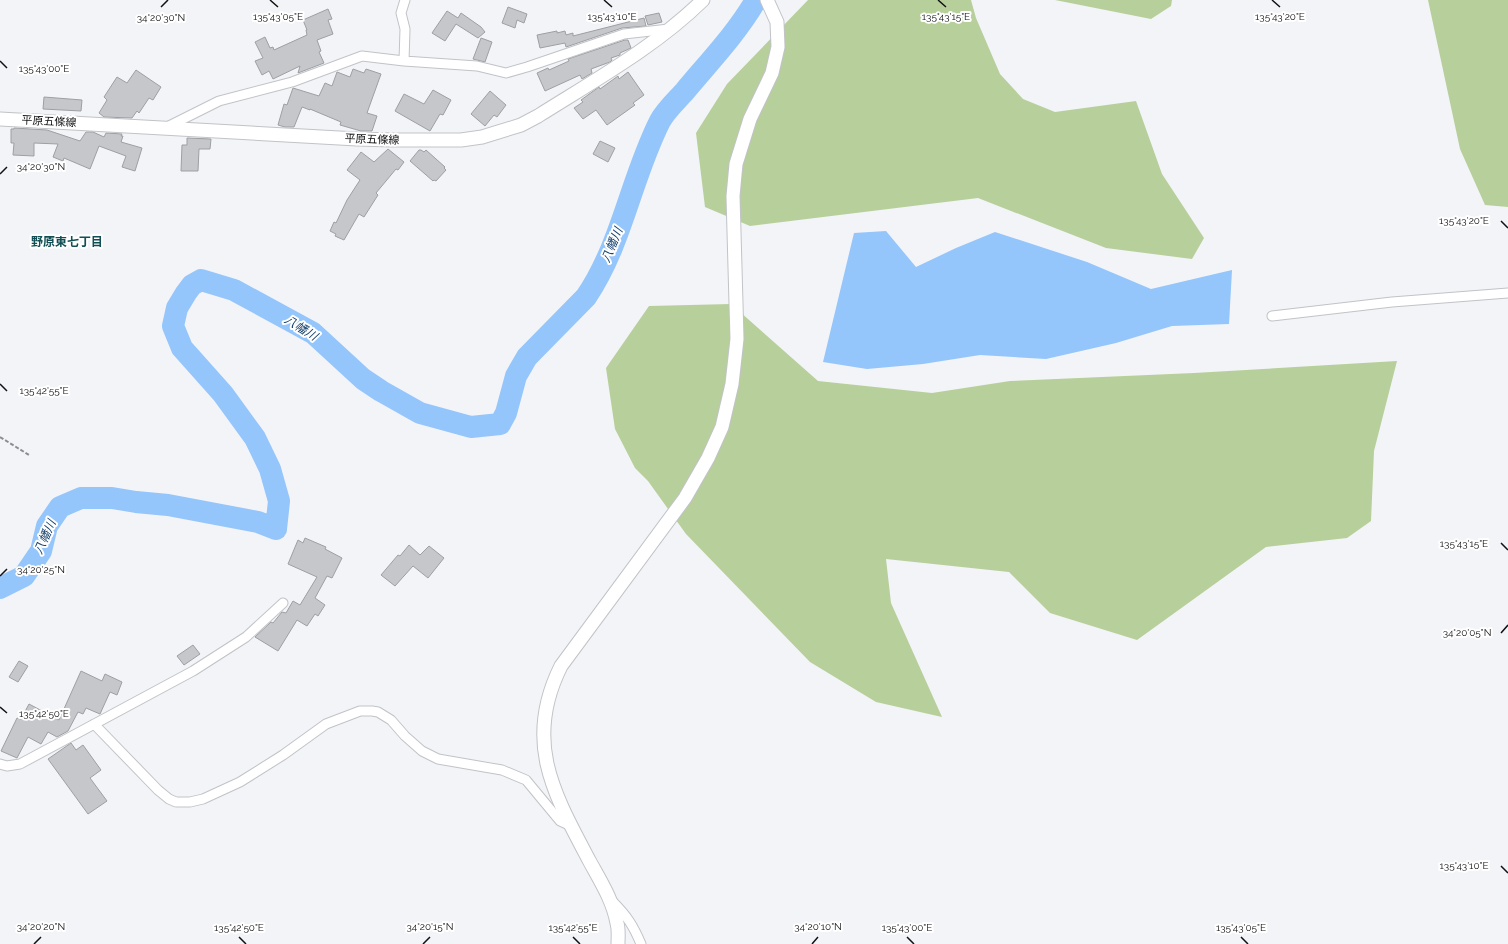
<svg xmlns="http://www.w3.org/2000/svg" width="1508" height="944" font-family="Raleway,'Noto Sans JP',sans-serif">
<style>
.green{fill:#b7cf9a}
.water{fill:#94c5fb}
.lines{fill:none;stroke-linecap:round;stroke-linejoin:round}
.river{stroke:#94c5fb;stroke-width:22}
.building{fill:#c5c7cb;stroke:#9d9fa3}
.street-casing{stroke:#c1c3c7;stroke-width:11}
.secondary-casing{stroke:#c1c3c7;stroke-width:15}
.path{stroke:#8c8d90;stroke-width:2;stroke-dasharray:4 2;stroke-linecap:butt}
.street{stroke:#fff;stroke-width:9}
.secondary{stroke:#fff;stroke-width:13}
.ticks{fill:none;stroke:#111113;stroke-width:1.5}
.labels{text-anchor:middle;stroke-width:4;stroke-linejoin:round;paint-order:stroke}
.street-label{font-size:11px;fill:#111113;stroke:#fff}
.neighbourhood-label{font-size:12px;font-weight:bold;fill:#114f54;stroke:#fff}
.water-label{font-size:12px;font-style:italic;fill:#19446e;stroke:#fff}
.ticks-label{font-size:10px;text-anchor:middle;fill:#111113;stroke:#fff;stroke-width:4;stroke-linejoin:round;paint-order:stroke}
</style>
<rect width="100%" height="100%" fill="#f2f4f8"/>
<path class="green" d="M 808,0 L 971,0 L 976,18 L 1000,74 L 1023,99 L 1055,112 L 1136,101 L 1162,174 L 1204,238 L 1192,259 L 1106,248 L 978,198 L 750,226 L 705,207 L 696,133 L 727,84 Z
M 1055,0 L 1172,0 L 1171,6 L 1151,19 Z
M 1428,0 L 1508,0 L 1508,207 L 1485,205 L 1460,149 Z
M 731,304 L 818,381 L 932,393 L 1010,381 L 1194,373 L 1397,361 L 1374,451 L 1371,521 L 1347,538 L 1266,547 L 1137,640 L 1050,613 L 1009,572 L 886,559 L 891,603 L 942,717 L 876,702 L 810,662 L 686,534 L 648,481 L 635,468 L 615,429 L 606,368 L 649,306 Z"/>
<path class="water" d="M 886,231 L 916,267 L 956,248 L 995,232 L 1087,262 L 1151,289 L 1232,270 L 1229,324 L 1172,326 L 1116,343 L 1046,359 L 980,355 L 923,364 L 867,369 L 823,362 L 854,233 Z"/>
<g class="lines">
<path class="river" d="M 0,588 L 24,576 L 41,551 L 47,526 L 60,507 L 81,498 L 112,498 L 136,502 L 168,505 L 258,522 L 276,529 L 279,501 L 270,469 L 255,438 L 223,394 L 182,348 L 173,326 L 177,308 L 186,293 L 192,285 L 201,280 L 234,290 L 313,333 L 363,379 L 381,391 L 420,413 L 471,427 L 500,424 L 506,413 L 516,376 L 527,357 L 586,297 C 622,244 631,178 660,121 C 666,110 677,100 685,91 C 709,62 737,33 756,0"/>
</g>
<path class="building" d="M 508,7 L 527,14 L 524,23 L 517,20 L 515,28 L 502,23 Z
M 328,9 L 332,19 L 328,20 L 333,34 L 317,40 L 321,51 L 319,52 L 324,63 L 298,73 L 300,66 L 273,79 L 269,71 L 262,75 L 255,61 L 263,58 L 255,42 L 265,37 L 270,48 L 273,47 L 274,50 L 307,35 L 306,30 L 307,30 L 303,20 Z
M 447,11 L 458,18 L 461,13 L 481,27 L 485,32 L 478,38 L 456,24 L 445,41 L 432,33 Z
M 659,13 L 662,22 L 648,25 L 645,16 Z
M 644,18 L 646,26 L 622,28 L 566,47 L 565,43 L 540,48 L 537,35 L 557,31 L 557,33 L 565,31 L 566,35 L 573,33 L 573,36 Z
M 481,38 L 492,42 L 485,62 L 473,59 Z
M 625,40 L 628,40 L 631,48 L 620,53 L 620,55 L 611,58 L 612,60 L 610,62 L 591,69 L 592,73 L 582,79 L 580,75 L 545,91 L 537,73 L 548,68 L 549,70 L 569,61 L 568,59 Z
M 353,69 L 364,73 L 366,69 L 381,74 L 367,113 L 377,116 L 372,131 L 361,131 L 340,125 L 341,122 L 310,109 L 310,110 L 302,107 L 294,127 L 285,127 L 278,125 L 284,104 L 287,105 L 293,88 L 319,96 L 325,83 L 332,86 L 337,72 L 350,77 Z
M 136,70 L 161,87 L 153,100 L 149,98 L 139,113 L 137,111 L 132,118 L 104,117 L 99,113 L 107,100 L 104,97 L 117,77 L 127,83 Z
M 628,72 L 644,95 L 633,103 L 635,105 L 607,125 L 596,110 L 583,119 L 574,108 L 583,102 L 581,100 L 599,87 L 600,89 L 618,76 L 619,79 Z
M 433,90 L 451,100 L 443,115 L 440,114 L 430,131 L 395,111 L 404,94 L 424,104 Z
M 490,91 L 506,105 L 497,117 L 494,115 L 485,126 L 471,114 Z
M 44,97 L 82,100 L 81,111 L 43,109 Z
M 14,128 L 47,130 L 80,141 L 86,132 L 93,132 L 104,137 L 106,133 L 122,134 L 121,136 L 123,136 L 121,142 L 142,148 L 135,171 L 122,167 L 126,156 L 99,146 L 90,169 L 64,158 L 63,161 L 53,157 L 58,144 L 34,143 L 34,156 L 13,155 L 14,143 L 11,143 L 11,129 L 14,129 Z
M 187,138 L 211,139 L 210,149 L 199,149 L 198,171 L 181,171 L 182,145 L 187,145 Z
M 600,141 L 615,148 L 608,162 L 593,154 Z
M 388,149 L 404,162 L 398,170 L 396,169 L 376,193 L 378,195 L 364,217 L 359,214 L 344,240 L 335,236 L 336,234 L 330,231 L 334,222 L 336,223 L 347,200 L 360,180 L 347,170 L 361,152 L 374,162 Z
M 419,150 L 421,150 L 424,152 L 426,150 L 445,167 L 444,168 L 446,170 L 436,181 L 434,180 L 433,181 L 410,161 Z
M 305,538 L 326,547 L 325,549 L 342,558 L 332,578 L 327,576 L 315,598 L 325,605 L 318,616 L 315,614 L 307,626 L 297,620 L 278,651 L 255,637 L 271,622 L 273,623 L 282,612 L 286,613 L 293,601 L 300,605 L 317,577 L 288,564 L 298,540 L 303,543 Z
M 409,545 L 420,555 L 429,546 L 444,558 L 428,578 L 413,566 L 395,586 L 381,575 L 398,555 L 400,556 Z
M 193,645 L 200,654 L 184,665 L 177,656 Z
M 19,661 L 28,666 L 18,682 L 9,677 Z
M 81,671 L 102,681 L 105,674 L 122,682 L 117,695 L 110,692 L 100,714 L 86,708 L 83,714 L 78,712 L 68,731 L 57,737 L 48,732 L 41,744 L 28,737 L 17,758 L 1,751 L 17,718 L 21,719 L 29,704 L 59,720 Z
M 71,743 L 76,750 L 83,745 L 101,770 L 90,778 L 107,801 L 88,814 L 48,759 Z"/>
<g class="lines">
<defs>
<path id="street" d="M 404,61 L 405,29 L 401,13 L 405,0
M 167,127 L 219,101 L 292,82 L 362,56 L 404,61 L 477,66 L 506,73 L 527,67 L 624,34 L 669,29
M 1272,316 L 1392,302 L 1508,293
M 94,724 L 158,790 L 169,799 L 176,802 L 190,802 L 203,799 L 240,782 L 283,755 L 326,724 L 360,711 L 372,711 L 378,712 L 391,720 L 405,736 L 422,751 L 438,759 L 502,770 L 526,780 L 560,821 L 571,826
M 0,764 L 7,766 L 20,764 L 193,671 L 246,637 L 283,603
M 612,901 C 627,916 633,925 641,944"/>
<path id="secondary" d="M 0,119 L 357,139 L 392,140 L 461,140 L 482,137 L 521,125 L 538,116 C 595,80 655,47 703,0
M 618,944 C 618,937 619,930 617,923 C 613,901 601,882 590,862 C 554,794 523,742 561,666 L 685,498 L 708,458 L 722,427 L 732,384 L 737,339 L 733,196 L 736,164 L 750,119 L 772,73 L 778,47 L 777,22 L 767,0"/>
</defs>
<use href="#street" class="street-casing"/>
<use href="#secondary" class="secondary-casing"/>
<path class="path" d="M 0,437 L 29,455"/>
<use href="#street" class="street"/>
<use href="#secondary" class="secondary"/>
</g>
<path class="ticks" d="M 270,0 L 278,7M 604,0 L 612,7M 938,0 L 946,7M 1272,0 L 1280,7M 161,7 L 168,0M 0,61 L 7,68M 0,174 L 7,167M 1501,221 L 1508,228M 0,384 L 7,391M 1501,543 L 1508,550M 0,576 L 7,569M 1501,633 L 1508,625M 0,707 L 7,713M 1501,866 L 1508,873M 239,937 L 246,944M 573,937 L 580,944M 907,937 L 914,944M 1241,937 L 1248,944M 34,944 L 41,937M 423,944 L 430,937M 812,944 L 818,937"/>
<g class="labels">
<g class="street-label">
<text transform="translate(49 121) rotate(3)" y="4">平原五條線</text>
<text transform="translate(372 139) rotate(2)" y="4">平原五條線</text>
</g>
<g class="neighbourhood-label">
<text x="67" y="246">野原東七丁目</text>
</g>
<g class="water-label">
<text transform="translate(612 245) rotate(-67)" y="4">八幡川</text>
<text transform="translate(301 328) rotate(32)" y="4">八幡川</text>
<text transform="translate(45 537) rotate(-66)" y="4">八幡川</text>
</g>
</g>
<g class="ticks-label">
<text x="278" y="20">135°43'05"E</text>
<text x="612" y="20">135°43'10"E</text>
<text x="946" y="20">135°43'15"E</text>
<text x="1280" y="20">135°43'20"E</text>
<text x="161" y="21">34°20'30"N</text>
<text x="44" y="72">135°43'00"E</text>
<text x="41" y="170">34°20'30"N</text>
<text x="1464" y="224">135°43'20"E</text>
<text x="44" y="394">135°42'55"E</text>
<text x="1464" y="547">135°43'15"E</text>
<text x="41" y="573">34°20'25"N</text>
<text x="1467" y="636">34°20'05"N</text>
<text x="44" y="717">135°42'50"E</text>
<text x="1464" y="869">135°43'10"E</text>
<text x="41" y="930">34°20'20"N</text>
<text x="430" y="930">34°20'15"N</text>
<text x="818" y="930">34°20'10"N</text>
<text x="239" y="931">135°42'50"E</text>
<text x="573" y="931">135°42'55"E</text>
<text x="907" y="931">135°43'00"E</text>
<text x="1241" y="931">135°43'05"E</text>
</g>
</svg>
